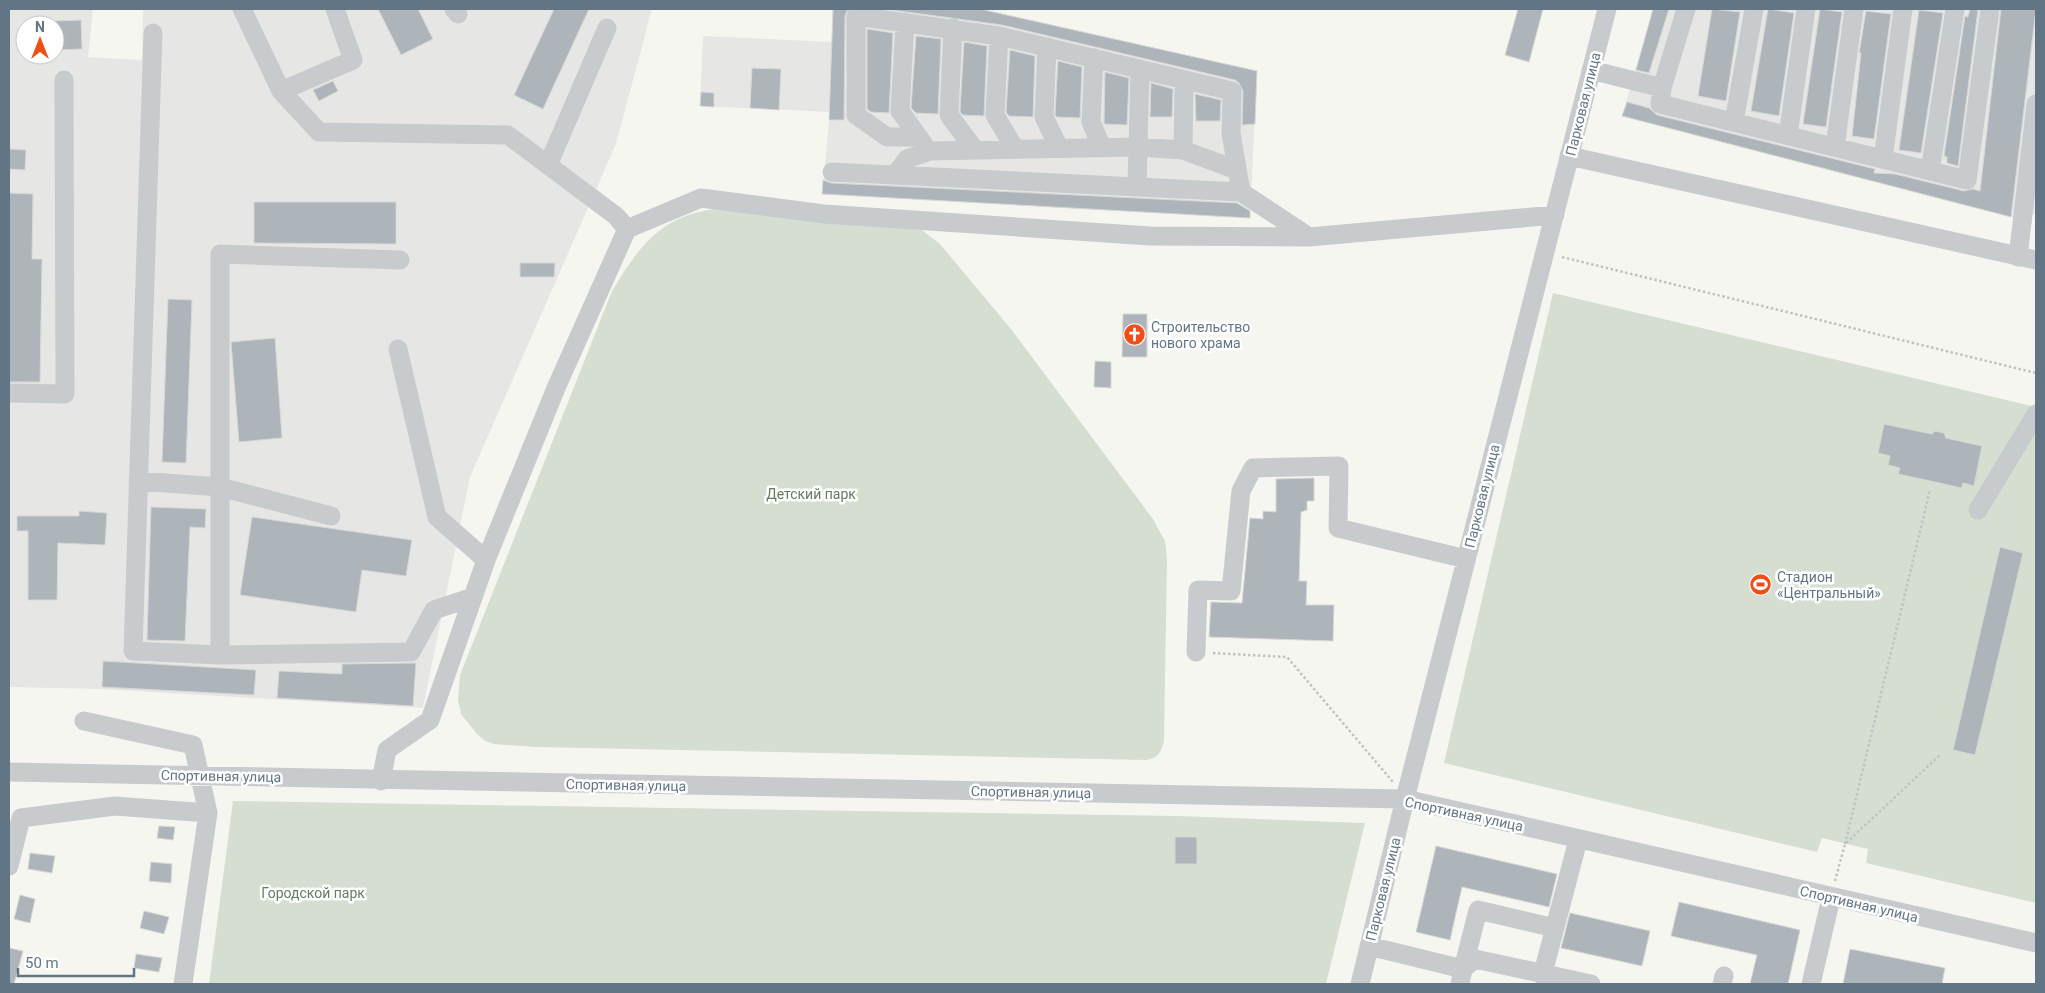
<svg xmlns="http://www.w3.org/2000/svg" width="2045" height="993" font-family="Roboto,sans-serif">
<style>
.built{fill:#e6e7e5;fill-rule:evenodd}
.green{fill:#d6ded2}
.building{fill:#adb5ba;stroke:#d7d7d4}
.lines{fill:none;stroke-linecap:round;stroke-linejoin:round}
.path{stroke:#c0c2c4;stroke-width:2.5;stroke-dasharray:2.5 2.5;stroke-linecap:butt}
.minor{stroke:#c8cbce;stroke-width:19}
.labels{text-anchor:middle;stroke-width:5;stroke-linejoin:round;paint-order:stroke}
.street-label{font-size:14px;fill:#627585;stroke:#fff}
.poi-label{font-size:14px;fill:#627585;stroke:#fff;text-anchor:start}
.park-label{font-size:14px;fill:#667c61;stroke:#fff}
</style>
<rect width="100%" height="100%" fill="#f6f6f1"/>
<path class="built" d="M 9,9 L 93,9 L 88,57 L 142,60 L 143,9 L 652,9 L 616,144 L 470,477 L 423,708 L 99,689 L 9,687 ZM 25,25 L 55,25 L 55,55 L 25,55 Z
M 833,9 L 980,9 L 1257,71 L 1250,218 L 822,194 L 830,112 L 700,106 L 703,36 L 832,42 Z
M 1653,9 L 2036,9 L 2036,214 L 2011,217 L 1622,116 Z"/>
<path class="green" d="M 715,209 L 922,230 L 940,244 L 1011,329 L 1153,519 L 1165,541 L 1167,558 L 1164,740 C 1162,751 1158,759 1146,760 L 536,747 L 494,744 L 485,741 L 477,734 L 461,714 L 458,700 L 460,675 L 612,291 C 639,246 661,216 715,209 Z
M 1553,293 L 2036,407 L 2036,903 L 1866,863 L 1868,849 L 1822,838 L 1817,852 L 1444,763 Z
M 233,801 L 1179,816 L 1365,823 L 1326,984 L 209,984 Z"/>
<path class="building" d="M 378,9 L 418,9 L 433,39 L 401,55 Z
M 554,9 L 589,9 L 543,109 L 514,95 Z
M 833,9 L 848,9 L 845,16 L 844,120 L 829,120 Z
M 885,9 L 980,9 L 1257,71 L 1255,124 L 1242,125 L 1243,91 L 1239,83 L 1235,80 L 1002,25 Z
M 1518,9 L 1543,9 L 1529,62 L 1505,55 Z
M 1653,9 L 1669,9 L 1649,73 L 1636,70 Z
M 1712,9 L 1740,12 L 1726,101 L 1698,96 Z
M 1768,9 L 1794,13 L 1779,116 L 1751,111 Z
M 1820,9 L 1842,12 L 1826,127 L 1803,124 Z
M 1970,9 L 1978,10 L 1958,166 L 1947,163 L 1947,157 L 1944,156 L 1965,16 L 1968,17 Z
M 2001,9 L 2036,9 L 2011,217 L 1622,116 L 1627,102 L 1649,108 L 1657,115 L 1875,169 L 1874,173 L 1895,174 L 1964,191 L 1973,189 L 1980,191 Z
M 1919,10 L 1943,13 L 1921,153 L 1899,150 Z
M 1866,11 L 1891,14 L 1874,139 L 1852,136 L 1861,53 L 1859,53 Z
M 81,20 L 82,49 L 55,50 L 55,21 Z
M 867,29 L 893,33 L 889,113 L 871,112 L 867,109 Z
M 916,36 L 941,39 L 938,114 L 916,113 L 911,108 Z
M 964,42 L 987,46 L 984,116 L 963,115 L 960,112 Z
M 1010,50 L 1035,56 L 1033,117 L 1009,116 L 1006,112 Z
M 1058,61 L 1082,67 L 1080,118 L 1057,117 L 1055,115 Z
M 752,68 L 781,69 L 779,110 L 750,108 Z
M 1105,72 L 1129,78 L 1127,125 L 1104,124 Z
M 333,81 L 338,91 L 319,101 L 313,90 Z
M 1151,83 L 1173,89 L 1172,117 L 1150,117 Z
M 701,92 L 714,93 L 714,107 L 700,106 Z
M 1195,94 L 1221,100 L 1220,121 L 1196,121 Z
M 9,149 L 26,150 L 25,170 L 9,169 Z
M 823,180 L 831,183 L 1237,203 L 1250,211 L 1250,218 L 822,194 Z
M 9,193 L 33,194 L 32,259 L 42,259 L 40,382 L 9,382 Z
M 254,202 L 396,202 L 396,244 L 254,243 Z
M 520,263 L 555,263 L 554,277 L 520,277 Z
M 168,299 L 192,300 L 186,463 L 162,462 Z
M 1123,314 L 1147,314 L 1147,357 L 1122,357 Z
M 275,338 L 282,438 L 239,442 L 231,342 Z
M 1095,361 L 1111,362 L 1111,388 L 1094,387 Z
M 1884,424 L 1932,434 L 1935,431 L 1944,433 L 1946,438 L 1982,446 L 1974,486 L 1963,483 L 1962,488 L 1898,474 L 1900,468 L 1888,465 L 1890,456 L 1878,453 Z
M 1314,478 L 1314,501 L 1307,501 L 1307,510 L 1301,512 L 1299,581 L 1307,581 L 1306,605 L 1334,605 L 1333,641 L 1209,637 L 1211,602 L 1242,603 L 1250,518 L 1263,519 L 1263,511 L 1276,512 L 1276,479 Z
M 151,507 L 206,509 L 205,528 L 190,527 L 185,641 L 147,640 Z
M 79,511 L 107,513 L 105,545 L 58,543 L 57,600 L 28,600 L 28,531 L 17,531 L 17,516 L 79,516 Z
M 252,517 L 412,540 L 406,576 L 362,570 L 356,612 L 240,595 Z
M 2000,547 L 2023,553 L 1975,755 L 1953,750 Z
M 103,661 L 256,670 L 254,695 L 102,687 Z
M 416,663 L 413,706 L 277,698 L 279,671 L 342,674 L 342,664 Z
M 159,826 L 175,827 L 173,840 L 157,838 Z
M 1175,837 L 1197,837 L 1197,864 L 1175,864 Z
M 1436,846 L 1557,874 L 1549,907 L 1462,887 L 1450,940 L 1416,932 Z
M 30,853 L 55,856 L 52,873 L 28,869 Z
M 151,862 L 172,864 L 171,883 L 149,881 Z
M 20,895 L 35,899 L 30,923 L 14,919 Z
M 1679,902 L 1800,930 L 1788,984 L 1750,984 L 1757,955 L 1671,936 Z
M 144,911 L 169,917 L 164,934 L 140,928 Z
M 1570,913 L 1650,931 L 1642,966 L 1561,948 Z
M 9,948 L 23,951 L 14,984 L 9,984 Z
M 1850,949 L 1945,968 L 1942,984 L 1843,984 Z
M 136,954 L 162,958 L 159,972 L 134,968 Z"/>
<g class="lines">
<path class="path" d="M 1562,257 L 2036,373
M 1213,653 L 1287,657 L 1393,782
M 1845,844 L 1930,490
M 1835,881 L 1845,844 L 1940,755"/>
<path class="minor" d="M 242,9 L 281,91 L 319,132 L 508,135 L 616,216 L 627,229
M 454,9 L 458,14
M 905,22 L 900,111 L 923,143
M 953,28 L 949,115 L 975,150
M 153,33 L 133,651 L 220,655 L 411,652 L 434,610 L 473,597
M 999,36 L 995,115 L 1015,149
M 1047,47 L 1044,117 L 1059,148
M 1094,58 L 1091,122 L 1102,148
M 1591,70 L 1662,88 L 1660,104 L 1967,180 L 1990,9
M 1662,88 L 1686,9
M 281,91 L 353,60 L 335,9
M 1734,122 L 1754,9
M 1788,136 L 1806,9
M 917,137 L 887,137 L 856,115 L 856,16 L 999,36 L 1232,91 L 1231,133 L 1241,192
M 1835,147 L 1854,9
M 1183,150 L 1184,80
M 1569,156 L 2036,260
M 1883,159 L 1903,9
M 548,165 L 607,28
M 1930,171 L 1955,9
M 832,172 L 1241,192 L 1309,237
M 895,175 L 907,159 L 930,151 L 1138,147 L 1183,150 L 1237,170
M 1137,187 L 1140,69
M 2018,257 L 2036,104
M 398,349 L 437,517 L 486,560
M 9,393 L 65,394 L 64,80
M 138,481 L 220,487 L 331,516
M 1978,510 L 2036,414
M 1196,652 L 1198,590 L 1231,591 L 1241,491 L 1253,468 L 1339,466 L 1338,528 L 1466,559
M 220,655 L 220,254 L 400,260
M 84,721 L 193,745 L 208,813 L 183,984
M 9,772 L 1405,799 L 2036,943
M 381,781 L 387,750 L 430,720 L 486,560 L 556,388 L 627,229 L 701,198 L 824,214 L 1150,236 L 1309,237 L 1555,215
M 9,866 L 21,818 L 115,806 L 208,813
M 1555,928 L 1478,910 L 1463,969 L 1475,959 L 1591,984
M 1369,946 L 1463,969 L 1460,984
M 1360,984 L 1405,799 L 1607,9
M 1546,984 L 1543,973 L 1578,840
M 1722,984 L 1724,976
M 1811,984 L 1831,898"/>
</g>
<defs>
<symbol id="church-disc" viewBox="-11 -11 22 22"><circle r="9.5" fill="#f14d16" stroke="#fff"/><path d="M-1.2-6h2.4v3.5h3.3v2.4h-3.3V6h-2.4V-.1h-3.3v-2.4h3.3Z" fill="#fff"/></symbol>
<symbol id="stadium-disc" viewBox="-11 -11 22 22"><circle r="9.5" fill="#f14d16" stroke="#fff"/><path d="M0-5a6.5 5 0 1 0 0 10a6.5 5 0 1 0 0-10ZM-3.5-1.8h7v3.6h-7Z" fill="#fff"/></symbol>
</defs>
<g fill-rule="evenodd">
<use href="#church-disc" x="1122" y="322" width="25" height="25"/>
<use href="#stadium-disc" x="1748" y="572" width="25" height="25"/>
</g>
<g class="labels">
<g class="street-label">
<text transform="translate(1583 104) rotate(-76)" y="5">Парковая улица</text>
<text transform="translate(1482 496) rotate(-76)" y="5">Парковая улица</text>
<text transform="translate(221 776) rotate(1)" y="5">Спортивная улица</text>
<text transform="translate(626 785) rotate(1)" y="5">Спортивная улица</text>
<text transform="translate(1031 792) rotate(1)" y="5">Спортивная улица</text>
<text transform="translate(1464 814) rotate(12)" y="5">Спортивная улица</text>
<text transform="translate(1383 889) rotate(-76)" y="5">Парковая улица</text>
<text transform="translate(1859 904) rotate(13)" y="5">Спортивная улица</text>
</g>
<g class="poi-label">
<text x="1151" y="332">Строительство<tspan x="1151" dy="16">нового храма</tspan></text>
<text x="1777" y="582">Стадион<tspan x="1777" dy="16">«Центральный»</tspan></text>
</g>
<g class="park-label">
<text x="811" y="499">Детский парк</text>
<text x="313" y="898">Городской парк</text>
</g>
</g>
<rect width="2045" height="993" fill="none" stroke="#627585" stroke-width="20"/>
<g transform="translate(40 40)"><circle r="24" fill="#ffffff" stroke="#c0c8ce"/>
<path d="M0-4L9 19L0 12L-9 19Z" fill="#f14d16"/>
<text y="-8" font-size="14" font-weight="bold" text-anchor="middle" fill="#627585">N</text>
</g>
<path d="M18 968v8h116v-8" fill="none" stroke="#627585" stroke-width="2.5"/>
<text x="25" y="968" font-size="15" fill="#627585" stroke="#ffffff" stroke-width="4" paint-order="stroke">50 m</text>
</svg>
